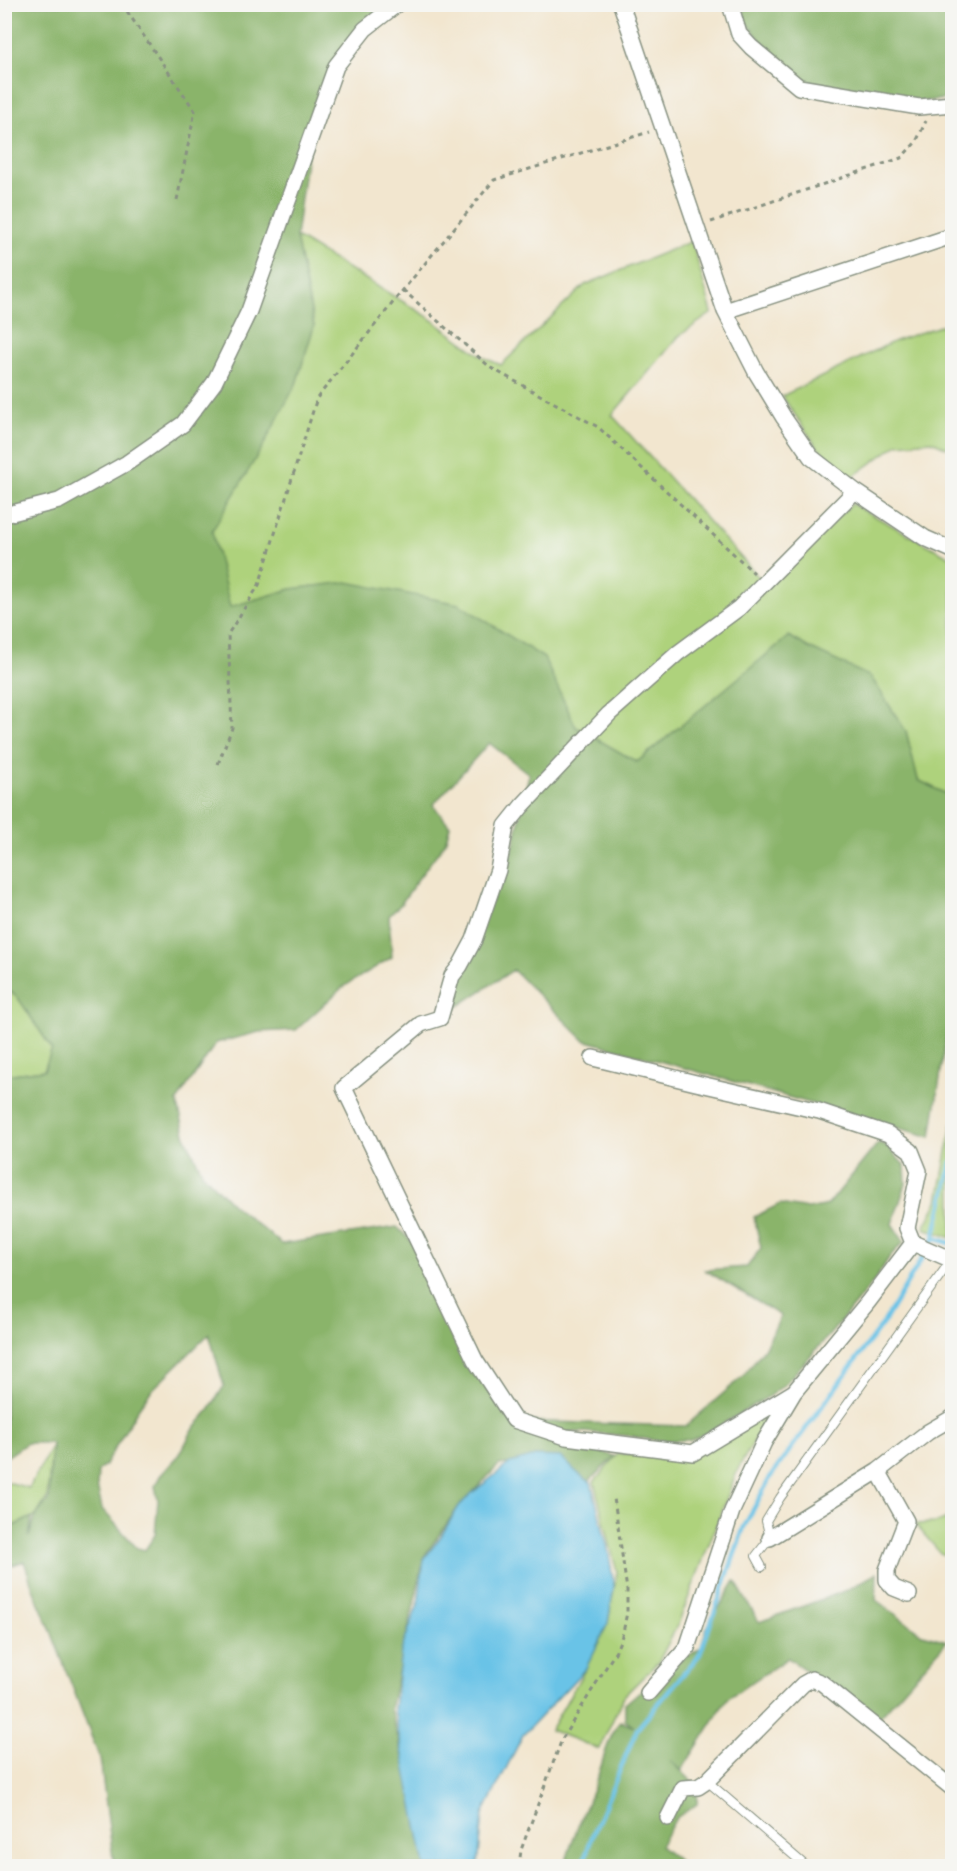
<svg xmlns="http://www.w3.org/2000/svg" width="957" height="1871" font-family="'Gochi Hand',sans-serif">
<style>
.green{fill:#aed27b;stroke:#668858;stroke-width:1.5}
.forest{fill:#8ab46b;stroke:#547850;stroke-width:1.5;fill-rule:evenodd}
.water{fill:#69c3e7;stroke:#44808e;stroke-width:1.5}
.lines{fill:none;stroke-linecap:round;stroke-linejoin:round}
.stream{stroke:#69c3e7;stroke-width:4.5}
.service-casing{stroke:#889282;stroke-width:10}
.minor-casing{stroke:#889282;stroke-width:18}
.path{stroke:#889282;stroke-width:3;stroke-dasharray:4.5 4.5;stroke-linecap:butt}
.service{stroke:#fff;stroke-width:8}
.minor{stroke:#fff;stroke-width:15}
</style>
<rect width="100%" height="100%" fill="#f6f6f2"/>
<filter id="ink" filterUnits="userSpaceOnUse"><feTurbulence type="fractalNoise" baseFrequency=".0167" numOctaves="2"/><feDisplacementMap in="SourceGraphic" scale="12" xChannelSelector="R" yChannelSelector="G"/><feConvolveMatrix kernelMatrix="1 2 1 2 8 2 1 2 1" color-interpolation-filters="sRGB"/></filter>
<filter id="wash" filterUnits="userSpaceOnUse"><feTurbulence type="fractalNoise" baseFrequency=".008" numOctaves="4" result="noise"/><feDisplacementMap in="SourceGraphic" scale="24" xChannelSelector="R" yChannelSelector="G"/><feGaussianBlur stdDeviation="1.35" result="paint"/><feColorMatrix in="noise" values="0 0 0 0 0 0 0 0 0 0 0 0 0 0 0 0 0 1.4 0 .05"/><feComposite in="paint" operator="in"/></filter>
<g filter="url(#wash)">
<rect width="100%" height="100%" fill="#f2e6cf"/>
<path class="green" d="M 296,237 L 425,315 L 483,357 L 501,365 L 585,285 L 692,241 L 712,313 L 679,336 L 612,415 L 764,583 L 852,504 L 952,558 L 952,797 L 918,780 L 906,731 L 807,647 L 789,637 L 637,762 L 291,589 L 230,607 L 206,525 L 296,384 L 314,326 Z
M 952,322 L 952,450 L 932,441 L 898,444 L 852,477 L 817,447 L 782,396 L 895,341 Z
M 4,989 L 18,997 L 52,1049 L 44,1070 L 5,1075 Z
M 952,1124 L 952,1238 L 924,1228 L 938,1201 Z
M 767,1418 L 738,1469 L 679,1622 L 659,1661 L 624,1696 L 599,1749 L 550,1730 L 586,1668 L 608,1623 L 617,1572 L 594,1482 L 618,1454 L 693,1453 L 721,1434 Z
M 52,1445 L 47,1498 L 36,1516 L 5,1529 L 4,1481 L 29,1488 Z
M 952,1516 L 952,1558 L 940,1553 L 915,1524 L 935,1523 Z"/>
<path class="forest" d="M 5,5 L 397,5 L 341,61 L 308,144 L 296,237 L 314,326 L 296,384 L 262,448 L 212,531 L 230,607 L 291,589 L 347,582 L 459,604 L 544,658 L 576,727 L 637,762 L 789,636 L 807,647 L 871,677 L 906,731 L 918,780 L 952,797 L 952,999 L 931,1137 L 584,1040 L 513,970 L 440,1018 L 512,853 L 529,774 L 489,743 L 433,805 L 450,826 L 445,843 L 418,879 L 401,904 L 389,916 L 392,957 L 343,987 L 296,1030 L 259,1032 L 216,1043 L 177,1101 L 186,1138 L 203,1174 L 233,1205 L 282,1244 L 397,1227 L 422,1252 L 459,1329 L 515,1428 L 615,1456 L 587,1483 L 554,1457 L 499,1465 L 459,1506 L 425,1555 L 390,1709 L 408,1773 L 425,1866 L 114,1866 L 100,1759 L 49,1626 L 35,1594 L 24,1561 L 5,1568 L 5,1530 L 32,1517 L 29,1537 L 35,1517 L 49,1499 L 52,1443 L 27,1443 L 5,1458 L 5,1075 L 44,1070 L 52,1049 C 45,1038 37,1027 30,1016 C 22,1004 18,995 4,988 ZM 209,1334 L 224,1386 L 210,1409 L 192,1431 L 180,1454 L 160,1476 L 155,1486 L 158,1500 L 155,1535 L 145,1550 L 137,1548 L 102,1509 L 97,1486 L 98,1471 L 105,1465 L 136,1412 L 151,1391 Z
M 743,5 L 952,5 L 952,98 L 919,102 L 800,80 L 775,59 L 745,21 Z
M 878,1143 L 886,1145 L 905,1166 L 906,1184 L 892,1224 L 904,1242 L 890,1256 L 875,1280 L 831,1333 L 784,1385 L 768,1397 L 709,1432 L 691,1440 L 658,1441 L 630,1436 L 584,1432 L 551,1433 L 518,1421 L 686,1426 L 743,1376 L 764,1349 L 781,1316 L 705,1270 L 747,1267 L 761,1248 L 754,1217 L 780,1204 L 808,1209 L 828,1205 Z
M 877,1573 L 876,1600 L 922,1634 L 947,1641 L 877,1720 L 788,1658 L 727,1699 L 682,1770 L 670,1760 L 698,1787 L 697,1804 L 676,1818 L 660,1846 L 685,1866 L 565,1866 C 571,1839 584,1813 594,1787 C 603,1764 606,1741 620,1721 L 634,1727 L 625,1720 L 625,1704 L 668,1667 L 701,1648 L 706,1629 L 735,1581 L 759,1622 L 845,1591 Z"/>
<path class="water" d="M 535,1456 L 561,1457 C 574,1468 575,1474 591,1482 L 608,1549 L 614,1586 L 608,1623 L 586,1668 L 523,1735 L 483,1814 L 478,1866 L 425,1866 L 394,1710 L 401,1651 L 418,1604 L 424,1559 L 441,1536 L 459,1506 L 471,1494 L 510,1463 Z"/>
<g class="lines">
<path class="stream" d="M 934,1238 L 950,1243
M 582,1866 L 593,1834 L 637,1729 L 700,1654 L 744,1527 L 771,1476 L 884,1322 L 934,1238 L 952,1162"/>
</g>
</g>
<g filter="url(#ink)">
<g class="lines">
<defs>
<path id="service" d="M 762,1567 L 756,1556 L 770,1538 L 766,1521 L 780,1498 L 952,1259
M 707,1781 L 806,1866"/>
<path id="minor" d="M 621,4 L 725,311 L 756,372 L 784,418 L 811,457 L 855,491 L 925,538 L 952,550
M 730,4 L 739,34 L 751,47 L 799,87 L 919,107 L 952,104
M 725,311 L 952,236
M 4,515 L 59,501 L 127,463 L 183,424 L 214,383 L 249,311 L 336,66 L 365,29 L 397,4
M 593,1058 L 696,1083 L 819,1111 L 888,1134 L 911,1151 L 919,1171 L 907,1228 L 913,1243 L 952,1260
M 794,1392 L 693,1453 L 566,1437 L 514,1420 L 475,1360 L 344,1088 L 421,1024 L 440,1018 L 452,976 L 460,966 L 474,940 L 498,870 L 506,826 L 522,806 L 609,714 L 678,653 L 739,608 L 855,491
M 878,1471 L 906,1521 L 887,1570 L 887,1580 L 894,1588 L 909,1594
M 770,1538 L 878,1471 L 928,1432 L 952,1418
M 648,1693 L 687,1648 L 732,1511 L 764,1442 L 794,1392 L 868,1302 L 913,1243
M 668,1818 L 683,1788 L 698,1787 L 707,1781 L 803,1684 L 812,1679 L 822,1683 L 952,1788"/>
</defs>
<use href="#service" class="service-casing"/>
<use href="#minor" class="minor-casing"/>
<path class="path" d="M 122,4 L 195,111 L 177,200
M 711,222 L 901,158 L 916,142 L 926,121
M 403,290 L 491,368 L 598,427 L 754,573
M 218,764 L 232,728 L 228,634 L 259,585 L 317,398 L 403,290 L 494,180 L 649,132
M 519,1866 L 521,1850 L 562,1739 L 616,1651 L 623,1633 L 627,1612 L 627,1590 L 614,1498"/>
<use href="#service" class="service"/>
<use href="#minor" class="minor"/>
</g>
</g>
<rect width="957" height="1871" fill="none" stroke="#f6f6f2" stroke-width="24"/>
</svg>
